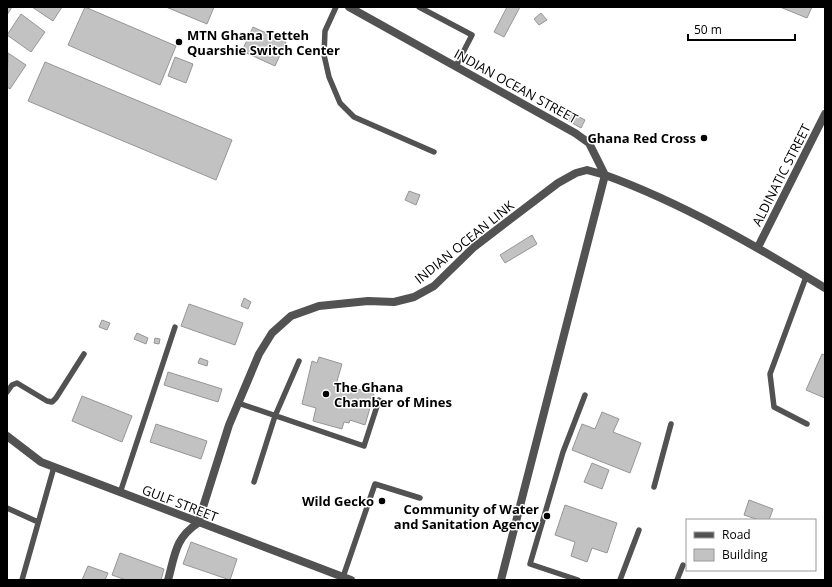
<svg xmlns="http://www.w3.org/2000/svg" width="832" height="587" font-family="'Open Sans',sans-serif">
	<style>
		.building { fill: #c2c2c2; stroke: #969696 }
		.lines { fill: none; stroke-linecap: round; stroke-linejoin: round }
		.service { stroke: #525252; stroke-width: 5.5 }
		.minor { stroke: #525252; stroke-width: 8 }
		.tertiary { stroke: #525252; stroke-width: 8 }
		.poi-dot { fill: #000; stroke: #fff; stroke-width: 1.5 }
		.labels { text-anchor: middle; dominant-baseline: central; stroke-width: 3; stroke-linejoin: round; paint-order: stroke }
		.poi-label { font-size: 13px; font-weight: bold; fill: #000; stroke: #fff; text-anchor: end }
		.street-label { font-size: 13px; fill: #000; stroke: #fff }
	</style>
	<rect width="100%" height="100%" fill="#fff"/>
	<path class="building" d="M7 7H12L7 15Z
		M32 7H62L53 21Z
		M85 7 176 46 160 85 68 45Z
		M166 7H214L207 24Z
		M507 7H520L504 37 494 32Z
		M780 7H812L807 18Z
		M541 13 547 20 539 25 534 19Z
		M21 14 45 32 31 52 7 35Z
		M253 27 286 42 275 66 242 51Z
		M8 53 26 65 10 89 7 87Z
		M175 57 193 64 186 83 168 76Z
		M45 62 232 140 216 180 28 101Z
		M572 113 585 120 581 128 567 120Z
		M409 191 420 195 416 205 405 200Z
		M532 235 537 244 505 263 500 255Z
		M244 298 251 302 248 309 241 306Z
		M189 304 243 323 235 345 181 326Z
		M102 320 110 323 107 330 99 327Z
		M137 333 148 338 146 344 134 339Z
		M155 338 160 339 159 344 154 343Z
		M822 354 825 355V398L806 390Z
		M319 357 342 364 335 388 347 391 348 386 374 394 365 425 350 420 349 423 344 422 342 429 313 421 316 408 302 404 312 361 317 363Z
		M200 358 208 361 207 366 198 363Z
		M168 372 222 389 218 402 164 385Z
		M82 396 132 416 122 442 72 421Z
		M602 412 619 419 613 432 641 443 630 473 572 450 582 424 595 429Z
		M156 424 207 441 201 459 150 442Z
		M592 463 609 470 602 489 584 482Z
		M749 500 773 509 769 520H759L744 515Z
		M565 505 617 523 607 553 592 548 587 562 571 556 575 542 555 535Z
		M191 542 237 559 230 580 183 564Z
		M120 553 164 569 161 580H126L112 575Z
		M88 566 108 573 105 580H82Z"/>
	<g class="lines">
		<path class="service" d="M336 7 325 31 324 55 329 77 340 103 354 117 434 152
			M419 7 472 35 456 66
			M806 277 770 374 774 407 807 424
			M7 392 12 385 17 383 47 401 52 402 56 398 84 354
			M238 403 364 446 379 400
			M254 482 275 416 299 361
			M654 487 671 424
			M120 493 175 327
			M7 508 38 522
			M343 577 375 484 420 498
			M22 580 54 467
			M578 580 530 564 563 452 585 395
			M620 580 639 530
			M677 580 683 565"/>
		<path class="minor" d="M349 7 575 133 589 143 605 175C682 203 754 245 825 288
			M758 247 825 114
			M168 580C175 555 175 538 198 523L229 425 259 354 272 333 291 316 319 306 368 301 394 302 414 297 434 286 474 247 558 183 576 173 587 170 605 175 501 580"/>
		<path class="tertiary" d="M7 436 41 462 351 580"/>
	</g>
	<g class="poi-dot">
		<circle cx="179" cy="42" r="4"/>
		<circle cx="704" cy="138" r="4"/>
		<circle cx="326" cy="394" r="4"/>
		<circle cx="382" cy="501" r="4"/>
		<circle cx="547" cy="516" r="4"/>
	</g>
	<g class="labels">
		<g class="poi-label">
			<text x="187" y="35" text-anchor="start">MTN Ghana Tetteh<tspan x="187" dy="15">Quarshie Switch Center</tspan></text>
			<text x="696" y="138">Ghana Red Cross</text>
			<text x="334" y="387" text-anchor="start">The Ghana<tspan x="334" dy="15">Chamber of Mines</tspan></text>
			<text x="374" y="501">Wild Gecko</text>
			<text x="539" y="509">Community of Water<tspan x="539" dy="15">and Sanitation Agency</tspan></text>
		</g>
		<g class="street-label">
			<text transform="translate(516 86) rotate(29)">INDIAN OCEAN STREET</text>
			<text transform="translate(781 175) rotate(-63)">ALDINATIC STREET</text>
			<text transform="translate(464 242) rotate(-39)">INDIAN OCEAN LINK</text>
			<text transform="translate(180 503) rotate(21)">GULF STREET</text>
		</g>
	</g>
	<rect width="832" height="587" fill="none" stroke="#000000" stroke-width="16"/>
	<rect x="686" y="519" width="130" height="52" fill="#ffffff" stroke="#999999"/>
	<rect x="694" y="532" width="20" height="6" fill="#525252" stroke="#999999"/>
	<text x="722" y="539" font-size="12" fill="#000000">Road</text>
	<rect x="694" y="549" width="20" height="12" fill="#c2c2c2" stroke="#999999"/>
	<text x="722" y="559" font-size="12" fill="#000000">Building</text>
	<path d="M688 34v6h107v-6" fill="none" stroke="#000000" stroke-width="2"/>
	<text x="694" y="34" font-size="12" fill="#000000" stroke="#ffffff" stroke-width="3" paint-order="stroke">50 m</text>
</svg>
